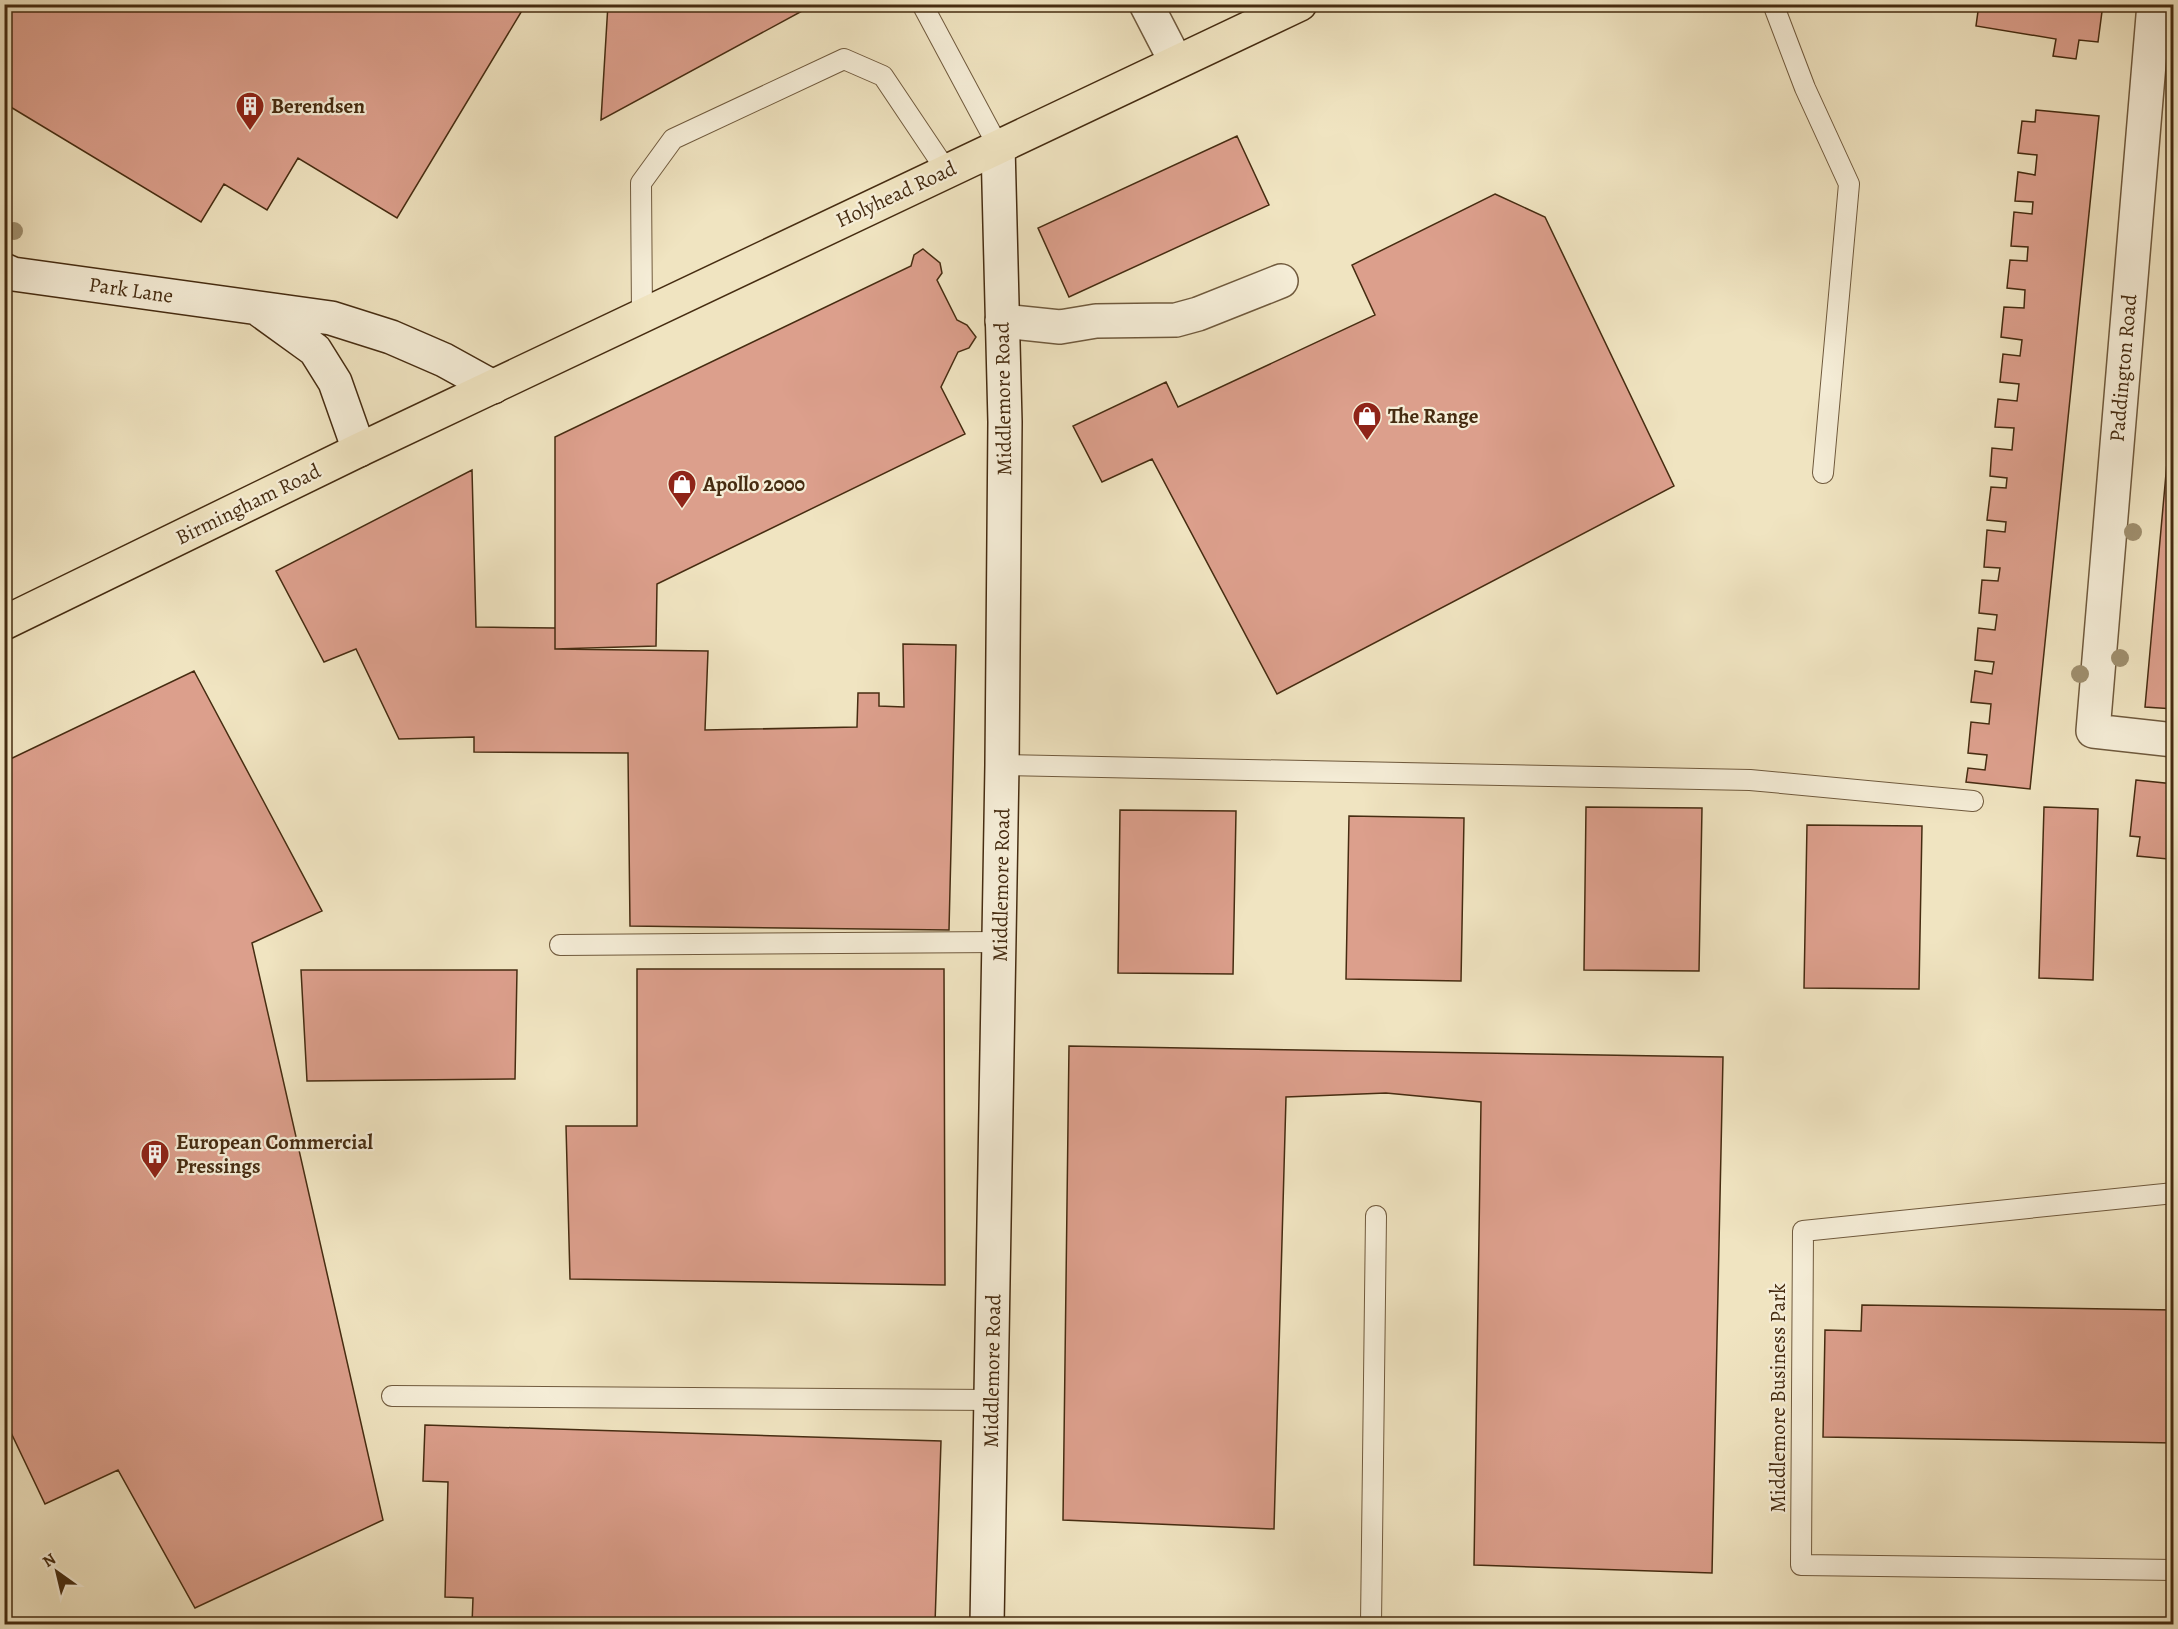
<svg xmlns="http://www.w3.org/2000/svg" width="2178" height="1629" font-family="Alegreya,serif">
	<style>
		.building { fill: #dc9f8c; stroke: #462c11; stroke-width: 1.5 }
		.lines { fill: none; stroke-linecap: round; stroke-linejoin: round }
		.lane-casing { stroke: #705a3d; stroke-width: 22 }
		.street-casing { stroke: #705a3d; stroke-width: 36 }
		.secondary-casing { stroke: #462c11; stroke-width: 36 }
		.highway-casing { stroke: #462c11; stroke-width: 36 }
		.lane { stroke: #f5edd7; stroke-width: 20 }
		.street { stroke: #f5edd7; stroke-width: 33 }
		.secondary { stroke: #f5edd7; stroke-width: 33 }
		.highway { stroke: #f0e4c1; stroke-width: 33 }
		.tree { fill: #9f8f6e }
		.labels { text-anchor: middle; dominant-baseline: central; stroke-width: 4.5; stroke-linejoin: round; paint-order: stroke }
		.poi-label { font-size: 21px; font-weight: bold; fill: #462c11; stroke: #f5edd7; text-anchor: start }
		.street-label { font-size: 21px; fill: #462c11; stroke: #f5edd7 }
	</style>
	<rect width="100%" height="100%" fill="#f0e4c1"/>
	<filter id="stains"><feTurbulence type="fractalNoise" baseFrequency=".00333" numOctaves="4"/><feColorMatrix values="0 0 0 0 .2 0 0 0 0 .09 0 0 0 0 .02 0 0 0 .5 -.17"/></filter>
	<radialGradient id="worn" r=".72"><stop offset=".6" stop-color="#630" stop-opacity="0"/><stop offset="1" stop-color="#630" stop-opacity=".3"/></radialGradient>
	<path class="building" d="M4 4H526L397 218 298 158 267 210 224 184 201 222 4 103Z
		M608 4H815L601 120Z
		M1979 4H2103L2098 42 2079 40 2076 59 2053 56 2056 39 1976 26Z
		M2036 110 2099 116 2030 789 1966 782 1968 768 1985 770 1987 755 1968 753 1971 722 1989 724 1991 704 1971 702 1975 671 1992 674 1994 662 1975 660 1978 628 1995 630 1997 615 1979 613 1982 580 1998 581 2000 568 1984 567 1987 530 2005 532 2006 522 1987 520 1991 487 2006 488 2007 478 1990 476 1992 448 2012 450 2014 428 1995 427 1998 399 2017 401 2019 384 2000 382 2003 354 2020 356 2022 340 2001 337 2004 307 2024 308 2025 290 2007 288 2010 260 2027 261 2028 247 2011 246 2014 212 2032 214 2033 202 2015 201 2018 172 2035 175 2037 155 2018 153 2022 121 2035 122Z
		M1237 136 1269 205 1069 297 1038 228Z
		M1495 194 1545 217 1674 486 1277 694 1152 459 1102 482 1073 426 1166 382 1178 407 1375 315 1352 265Z
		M923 249 940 263 942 273 937 280 957 320 967 325 976 337 969 348 958 352 941 387 965 434 657 584 656 646 555 649V437L911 266 914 255Z
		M2174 385V709L2145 707Z
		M472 470 476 627 555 628V649L708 651 705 730 857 727 858 693H879V706L904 707 903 644 956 645 949 930 630 926 628 753 474 752V737L399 739 356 649 324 662 276 571Z
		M194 671 322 911 252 943 383 1520 195 1608 118 1470 45 1504 4 1418V762Z
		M2136 780 2174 784V843L2170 842 2168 859 2137 856 2140 837 2130 836Z
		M1586 807 1702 808 1699 971 1584 970Z
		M2044 807 2098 809 2093 980 2039 978Z
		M1120 810 1236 811 1233 974 1118 973Z
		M1349 816 1464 818 1461 981 1346 979Z
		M1807 825 1922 826 1919 989 1804 988Z
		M637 969H944L945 1285 570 1279 566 1126H637Z
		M301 970H517L515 1079 307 1081Z
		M1069 1046 1723 1057 1712 1573 1474 1565 1481 1102 1386 1093 1286 1097 1274 1529 1063 1520Z
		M1862 1305 2174 1310V1443L1823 1437 1825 1330 1861 1331Z
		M425 1425 941 1441 935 1624H472L473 1598 445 1597 448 1482 423 1481Z"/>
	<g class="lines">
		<g class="lane-casing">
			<path id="lane" d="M922 4 998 146
				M1773 4 1805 88 1849 184 1823 473
				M642 316 641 183 673 139 844 59 883 76 946 170
				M1002 765 1750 780 1973 801
				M560 945 1000 942
				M2174 1193 1803 1231 1801 1565 2174 1570
				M392 1396 992 1400
				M1371 1624 1376 1216"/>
		</g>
		<g class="street-casing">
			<path id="street" d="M1146 4 1176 62
				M2154 4 2093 731 2174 740
				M1002 321 1060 327 1096 321 1176 320 1198 314 1281 281"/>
		</g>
		<g class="secondary-casing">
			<path id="secondary" d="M4 270 13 274 331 318 391 337 444 360 493 387
				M261 311 315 350 335 382 359 450
				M987 1624 1002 765 1005 422 998 146"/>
		</g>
		<g class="highway-casing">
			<path id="highway" d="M4 623 359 450 1300 4"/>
		</g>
		<use href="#lane" class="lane"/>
		<use href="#street" class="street"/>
		<use href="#secondary" class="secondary"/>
		<use href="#highway" class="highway"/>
	</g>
	<g class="tree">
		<circle cx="14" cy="231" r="9"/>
		<circle cx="2133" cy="532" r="9"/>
		<circle cx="2120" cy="658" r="9"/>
		<circle cx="2080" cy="674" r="9"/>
	</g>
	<defs>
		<g id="building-pin" transform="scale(1.5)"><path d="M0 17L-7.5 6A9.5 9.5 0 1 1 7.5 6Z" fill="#8f2418" stroke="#f5edd7"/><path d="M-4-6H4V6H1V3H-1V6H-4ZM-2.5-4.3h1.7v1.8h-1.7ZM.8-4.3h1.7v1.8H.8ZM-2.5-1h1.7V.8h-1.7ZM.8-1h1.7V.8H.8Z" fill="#fff"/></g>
		<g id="shop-pin" transform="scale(1.5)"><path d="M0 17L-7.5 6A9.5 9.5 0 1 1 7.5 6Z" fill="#8f2418" stroke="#f5edd7"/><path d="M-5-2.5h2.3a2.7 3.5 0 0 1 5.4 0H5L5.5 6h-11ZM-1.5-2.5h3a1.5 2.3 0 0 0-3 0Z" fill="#fff"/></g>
	</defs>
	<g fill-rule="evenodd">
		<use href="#building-pin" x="250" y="106"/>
		<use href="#shop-pin" x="1367" y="416"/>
		<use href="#shop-pin" x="682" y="484"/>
		<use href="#building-pin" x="155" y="1154"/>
	</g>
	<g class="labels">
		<g class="poi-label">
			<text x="271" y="106">Berendsen</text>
			<text x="1388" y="416">The Range</text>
			<text x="703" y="484">Apollo 2000</text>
			<text x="176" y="1142">European Commercial<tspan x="176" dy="24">Pressings</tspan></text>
		</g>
		<g class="street-label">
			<text transform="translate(896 194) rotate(-25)">Holyhead Road</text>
			<text transform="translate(131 290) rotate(8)">Park Lane</text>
			<text transform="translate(2123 368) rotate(-85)">Paddington Road</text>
			<text transform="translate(1003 399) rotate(-91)">Middlemore Road</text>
			<text transform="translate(248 504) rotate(-26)">Birmingham Road</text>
			<text transform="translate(1001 885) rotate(-89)">Middlemore Road</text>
			<text transform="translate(992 1371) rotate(-89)">Middlemore Road</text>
			<text transform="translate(1778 1398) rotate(-90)">Middlemore Business Park</text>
		</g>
	</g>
	<rect width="2178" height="1629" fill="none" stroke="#f0e4c1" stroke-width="24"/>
	<rect x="6" y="6" width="2166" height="1617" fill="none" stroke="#462c11" stroke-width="3"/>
	<rect x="12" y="12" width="2154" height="1605" fill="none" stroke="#462c11" stroke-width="1.5"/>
	<g transform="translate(57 1572) rotate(326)" stroke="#f5edd7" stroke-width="4.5" paint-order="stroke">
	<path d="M0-4.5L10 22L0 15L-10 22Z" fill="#462c11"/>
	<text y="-9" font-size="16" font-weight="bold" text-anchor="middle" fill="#462c11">N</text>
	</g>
	<rect width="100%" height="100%" filter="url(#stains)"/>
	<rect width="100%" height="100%" fill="url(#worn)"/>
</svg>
